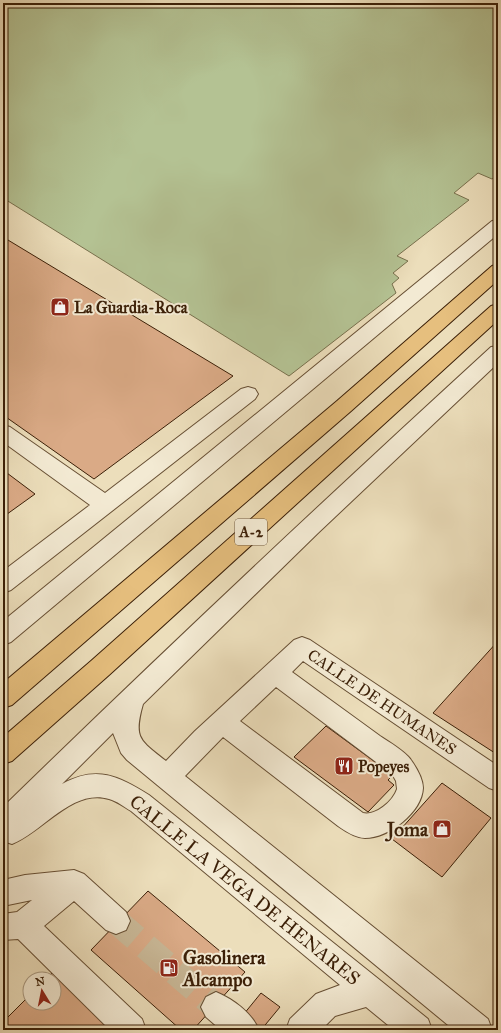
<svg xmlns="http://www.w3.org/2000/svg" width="501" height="1033" font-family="'IM FELL Great Primer',serif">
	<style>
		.green { fill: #b4c293; stroke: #78704d }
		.building { fill: #daaa86; stroke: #3b1f07 }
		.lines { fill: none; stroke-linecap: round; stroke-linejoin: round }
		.minor-tunnel { stroke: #c9b897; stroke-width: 26; stroke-dasharray: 26 13; stroke-linecap: butt }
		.minor-casing { stroke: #674f34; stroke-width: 2 }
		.highway-casing { stroke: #3b1f07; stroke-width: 2 }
		.minor { fill: #f3ead3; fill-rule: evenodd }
		.highway { fill: #e6bf7e; fill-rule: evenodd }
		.labels { text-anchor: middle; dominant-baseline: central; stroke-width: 4; stroke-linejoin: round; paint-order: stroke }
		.shield { fill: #f3ead3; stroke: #725c44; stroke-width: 1 }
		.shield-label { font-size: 15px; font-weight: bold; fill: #3b1f07 }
		.poi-label { font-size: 16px; font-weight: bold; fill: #3b1f07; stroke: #f3ead3; text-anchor: start }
		.street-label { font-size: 16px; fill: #3b1f07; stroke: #f3ead3 }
		.near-poi-label { font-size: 19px; font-weight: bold; fill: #3b1f07; stroke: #f3ead3; text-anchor: end }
		.near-street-label { font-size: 19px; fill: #3b1f07; stroke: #f3ead3 }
	</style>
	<rect width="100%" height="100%" fill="#ecdebb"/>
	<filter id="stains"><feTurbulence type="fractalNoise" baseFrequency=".005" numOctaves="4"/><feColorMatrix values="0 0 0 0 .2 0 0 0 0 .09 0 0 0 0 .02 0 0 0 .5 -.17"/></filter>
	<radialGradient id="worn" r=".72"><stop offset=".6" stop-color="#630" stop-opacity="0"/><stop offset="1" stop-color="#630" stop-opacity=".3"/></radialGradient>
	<path class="green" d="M3 3H498V175L492 179 478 173 454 193 469 200 397 256 408 261 393 273 399 278 392 284 396 293 289 376 3 198Z"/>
	<path class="building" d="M3 237 233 376 94 479 3 415Z
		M3 470 35 494 3 517Z
		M498 641V755L433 713Z
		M326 726 393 775 388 780 394 785 368 812 294 757Z
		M442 783 491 818 442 877 392 839Z
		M148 891 245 972 193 1030H181L91 950Z
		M55 970 116 1030H3V1022L30 995V1003H54V979H46Z
		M261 993 280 1007 261 1030H251L239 1020Z"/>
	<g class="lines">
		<path class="minor-tunnel" d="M116 921 216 1007"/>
		<g class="minor-casing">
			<path id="minor" d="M498 220V234L11 642 3 645V621L492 221Z
				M498 346V363L318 533 143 704C133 739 140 740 166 761L195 731 294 640 302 637 310 640 498 766V791L489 788 303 661 292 672C321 693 351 715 380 736 389 742 406 752 411 760 416 767 423 779 423 788 422 812 389 838 365 838 356 838 345 831 338 826L223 737 185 776 488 1019 492 1030H454L127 760 121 753 113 733 62 784C97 765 118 776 149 795L381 981 428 1019 432 1030H394L366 1007 335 1016 321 1030H286L290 1019 316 994 340 985 131 811C124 807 117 801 109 799 72 788 43 832 12 844L3 841V807C163 651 326 498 491 347ZM276 687 392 774 396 781 397 789C393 801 376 816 363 813L240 721Z
				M248 387 255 389 258 394 255 399 11 590 3 593V571L90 505 3 442V425L10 427 105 493 241 389Z
				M74 870 84 874 126 912 130 921 126 930 116 934 106 930 74 901 44 926 142 1019 146 1030H110L18 939 3 940V914L17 912 32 900 3 906V880L25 875Z
				M216 992C233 999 252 1013 259 1030H221L206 1017 201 1007 206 997Z"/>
		</g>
		<g class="highway-casing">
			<path id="highway" d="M498 264V280L351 411 12 705 3 708V683L337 401 492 266Z
				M498 304V320L109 675 12 761 3 764V737L91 661 491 306Z"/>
		</g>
		<use href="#minor" class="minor"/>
		<use href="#highway" class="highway"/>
	</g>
	<defs>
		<g id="shop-square" transform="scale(1)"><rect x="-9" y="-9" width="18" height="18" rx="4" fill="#8f2418" stroke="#f3ead3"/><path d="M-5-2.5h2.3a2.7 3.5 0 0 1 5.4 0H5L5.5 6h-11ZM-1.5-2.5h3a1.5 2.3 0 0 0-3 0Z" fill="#fff"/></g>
		<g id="restaurant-square" transform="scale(1)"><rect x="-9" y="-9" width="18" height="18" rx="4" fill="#8f2418" stroke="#f3ead3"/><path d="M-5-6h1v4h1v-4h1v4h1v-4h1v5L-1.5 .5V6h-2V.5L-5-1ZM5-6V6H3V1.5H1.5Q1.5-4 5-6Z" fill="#fff"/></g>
		<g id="fuel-square" transform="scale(1)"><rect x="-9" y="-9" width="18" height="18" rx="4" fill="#8f2418" stroke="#f3ead3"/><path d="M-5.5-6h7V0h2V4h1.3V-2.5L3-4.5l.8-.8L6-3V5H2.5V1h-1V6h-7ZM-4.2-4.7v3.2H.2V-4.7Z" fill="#fff"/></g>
	</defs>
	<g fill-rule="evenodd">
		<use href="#shop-square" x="60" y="307"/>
		<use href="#restaurant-square" x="344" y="766"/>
		<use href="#shop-square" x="442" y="829"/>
		<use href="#fuel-square" x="169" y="968"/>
	</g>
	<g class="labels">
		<rect class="shield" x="235" y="519" width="32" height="26" rx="3"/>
		<g class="shield-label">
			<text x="251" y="532">A-2</text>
		</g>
		<g class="poi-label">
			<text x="74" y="307">La Guardia-Roca</text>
			<text x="358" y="766">Popeyes</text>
		</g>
		<g class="street-label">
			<text transform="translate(382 702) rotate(34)">CALLE DE HUMANES</text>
		</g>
		<g class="near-poi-label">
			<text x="428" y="829">Joma</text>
			<text x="183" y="957" text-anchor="start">Gasolinera<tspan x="183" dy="22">Alcampo</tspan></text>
		</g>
		<g class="near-street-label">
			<text transform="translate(245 890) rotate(39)">CALLE LA VEGA DE HENARES</text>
		</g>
	</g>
	<rect width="501" height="1033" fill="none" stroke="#ecdebb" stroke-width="16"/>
	<rect x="4" y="4" width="493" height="1025" fill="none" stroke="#3b1f07" stroke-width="2"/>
	<rect x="8" y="8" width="485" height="1017" fill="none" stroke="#3b1f07"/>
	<g transform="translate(42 991) rotate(350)"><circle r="19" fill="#f3ead3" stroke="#a99981"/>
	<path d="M0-3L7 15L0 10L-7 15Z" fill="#8f2418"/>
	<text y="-6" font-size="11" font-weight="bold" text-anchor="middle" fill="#3b1f07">N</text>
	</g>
	<rect width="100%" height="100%" filter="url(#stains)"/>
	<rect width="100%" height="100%" fill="url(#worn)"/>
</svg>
